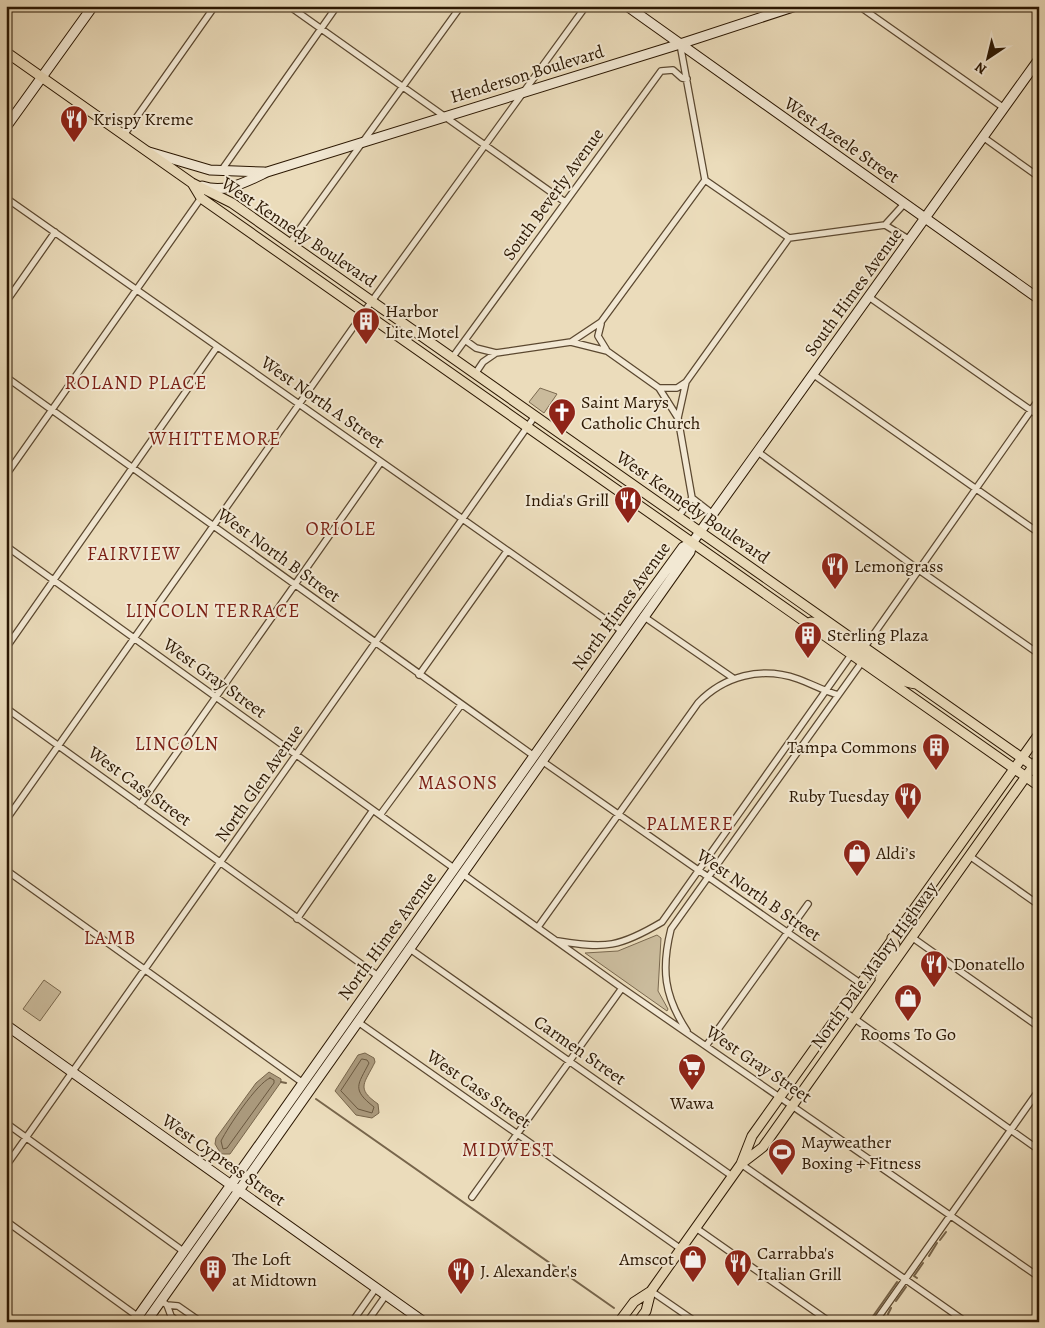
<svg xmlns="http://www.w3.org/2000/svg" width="1045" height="1328" font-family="Alegreya,serif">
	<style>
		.green { fill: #cabb9c; stroke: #7a694f }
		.water { fill: #aa997c; stroke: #77654b }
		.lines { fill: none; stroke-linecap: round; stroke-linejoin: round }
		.shore { stroke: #6a583f; stroke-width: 1 }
		.stream { stroke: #77654b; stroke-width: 2 }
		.street-casing { stroke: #5b4830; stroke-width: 8 }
		.secondary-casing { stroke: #2b1702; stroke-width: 11 }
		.primary-casing { stroke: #2b1702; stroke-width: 11 }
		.street { stroke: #f2e8d3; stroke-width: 5.5 }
		.secondary { stroke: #f2e8d3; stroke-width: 9 }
		.primary { stroke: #ebdcbb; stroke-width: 9 }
		.labels { text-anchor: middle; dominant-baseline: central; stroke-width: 4; stroke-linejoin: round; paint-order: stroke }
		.street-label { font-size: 18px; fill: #2b1702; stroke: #f2e8d3 }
		.poi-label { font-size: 18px; fill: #2b1702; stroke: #f2e8d3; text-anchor: start }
		.neighbourhood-label { font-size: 19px; letter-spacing: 1px; fill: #7a1f14; stroke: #f2e8d3 }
	</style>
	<rect width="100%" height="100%" fill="#ebdcbb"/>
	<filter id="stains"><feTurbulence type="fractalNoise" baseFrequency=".004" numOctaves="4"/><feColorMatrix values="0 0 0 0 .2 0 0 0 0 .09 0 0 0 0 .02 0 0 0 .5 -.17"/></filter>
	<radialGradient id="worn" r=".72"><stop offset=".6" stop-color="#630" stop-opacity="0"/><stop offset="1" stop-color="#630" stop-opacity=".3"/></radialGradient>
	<path class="green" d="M540 388 557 394 544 413 529 402Z
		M657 935 661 938 658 991 668 1009 667 1011 585 953 618 951Z
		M44 980 61 992 40 1021 23 1009Z"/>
	<path class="water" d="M365 1053 374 1058 375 1062C365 1083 355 1088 378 1104L379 1113 372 1118 356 1115 335 1091 358 1055Z
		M269 1072 281 1079V1082L230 1154H221L215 1144 216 1138 256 1083Z"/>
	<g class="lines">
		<path class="shore" d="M362 1059 367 1060 369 1063C358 1085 351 1089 374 1107L372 1113 358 1109 341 1091Z
			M270 1078 274 1080V1083L227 1148 223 1149 221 1141C228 1127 257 1083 270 1078Z"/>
		<path class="stream" d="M281 1082 286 1083
			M316 1099 614 1308
			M940 1240 946 1232
			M929 1256 937 1243
			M917 1278 914 1276 923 1263
			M896 1301 906 1287
			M888 1314 891 1308
			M869 1322 897 1282
			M882 1322 883 1321"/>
		<g class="street-casing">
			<path id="street" d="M289 6 565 202
				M859 6 1004 108
				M680 44 705 180 789 238
				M124 135 215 6
				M983 137 1039 177
				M221 171 337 6
				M6 198 622 631
				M885 225 904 204
				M289 244 461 6
				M869 297 1039 416
				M6 302 55 232
				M601 324 598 336 606 349
				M465 340 476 348 496 353
				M571 342 607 351 659 388 678 418
				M452 358 661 71 673 70 682 78 687 79
				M475 374 483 362 496 353 571 342 601 322 705 180
				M814 375 1039 533
				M6 377 534 756
				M659 388H677L686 382
				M758 452 919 570 1039 654
				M6 475 201 198
				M714 515 692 498 678 418 686 382 789 238 885 225 910 240
				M678 517 692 498
				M6 546 455 869
				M643 616 733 678
				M6 648 217 347
				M864 648 1039 399
				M419 675 507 551
				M6 708 378 976
				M542 761 860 983
				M140 805 381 462
				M380 815 461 705
				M6 820 364 312 586 6
				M971 857 1039 905
				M6 870 303 1083
				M464 875 622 988 1039 1277
				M297 919 373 810
				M538 927 698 703C724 676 761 666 798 679 812 684 824 691 838 695
				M913 938 1039 1027
				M558 941C606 949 620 947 662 922L851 655
				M410 949 732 1176
				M841 1009 1039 1150
				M358 1022 681 1249
				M687 1031C664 996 661 969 671 929L862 662
				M706 1046 808 904
				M6 1123 183 1251
				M741 1164 966 1322
				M6 1166 535 416
				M472 1197 622 988
				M6 1221 137 1316
				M696 1228 830 1322
				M651 1291 696 1322
				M160 1300 167 1305 178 1306 201 1322
				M167 1305 171 1316 178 1322
				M6 1320 9 1322
				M240 1322H243
				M352 1322 376 1288
				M367 1322 386 1295
				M875 1322 1039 1090"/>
		</g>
		<g class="secondary-casing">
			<path id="secondary" d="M627 6 1039 299
				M6 127 93 6
				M149 152 210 170 264 172
				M202 186C225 194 246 182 267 172L680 44 796 6
				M6 1025 424 1322
				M134 1322 635 613 683 547 692 543
				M146 1322 690 552 692 543 1039 59"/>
		</g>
		<g class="primary-casing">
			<path id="primary" d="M6 52 192 183 232 203 1039 770
				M192 183 201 198 1039 786
				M811 622 817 623 851 647 864 648
				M857 655C878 657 891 681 916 684
				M880 979 885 963 895 945 892 938
				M741 1164 763 1147 1039 758
				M619 1322 634 1302 651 1291
				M638 1322 646 1311 651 1291 741 1164 752 1136 1039 734"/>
		</g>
		<use href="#street" class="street"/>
		<use href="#secondary" class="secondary"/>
		<use href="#primary" class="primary"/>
	</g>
	<defs>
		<g id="restaurant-pin" transform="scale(1.4375)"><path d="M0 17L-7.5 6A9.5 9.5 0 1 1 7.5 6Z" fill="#8f2418" stroke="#f2e8d3"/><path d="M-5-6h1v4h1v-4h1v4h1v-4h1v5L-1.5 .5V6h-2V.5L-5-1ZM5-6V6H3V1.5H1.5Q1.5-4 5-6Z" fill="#fff"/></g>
		<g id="building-pin" transform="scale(1.4375)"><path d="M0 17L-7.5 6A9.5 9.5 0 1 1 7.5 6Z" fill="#8f2418" stroke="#f2e8d3"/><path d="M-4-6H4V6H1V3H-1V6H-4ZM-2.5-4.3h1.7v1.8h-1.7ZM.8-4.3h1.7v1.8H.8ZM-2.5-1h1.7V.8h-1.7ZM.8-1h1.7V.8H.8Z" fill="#fff"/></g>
		<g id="church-pin" transform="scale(1.4375)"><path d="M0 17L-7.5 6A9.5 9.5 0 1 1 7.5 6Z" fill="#8f2418" stroke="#f2e8d3"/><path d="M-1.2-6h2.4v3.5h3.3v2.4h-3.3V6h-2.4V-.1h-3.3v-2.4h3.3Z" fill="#fff"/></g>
		<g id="shop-pin" transform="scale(1.4375)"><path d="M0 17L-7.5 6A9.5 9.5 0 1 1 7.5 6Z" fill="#8f2418" stroke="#f2e8d3"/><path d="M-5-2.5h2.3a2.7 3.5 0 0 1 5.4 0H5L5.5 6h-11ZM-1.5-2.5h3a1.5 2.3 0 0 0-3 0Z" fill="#fff"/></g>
		<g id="supermarket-pin" transform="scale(1.4375)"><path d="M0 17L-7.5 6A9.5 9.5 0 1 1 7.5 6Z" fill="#8f2418" stroke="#f2e8d3"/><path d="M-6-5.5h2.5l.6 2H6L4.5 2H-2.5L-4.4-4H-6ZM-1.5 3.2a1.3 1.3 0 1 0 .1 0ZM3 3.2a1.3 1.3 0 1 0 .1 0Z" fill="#fff"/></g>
		<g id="stadium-pin" transform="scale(1.4375)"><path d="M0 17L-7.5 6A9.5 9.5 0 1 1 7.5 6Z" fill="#8f2418" stroke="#f2e8d3"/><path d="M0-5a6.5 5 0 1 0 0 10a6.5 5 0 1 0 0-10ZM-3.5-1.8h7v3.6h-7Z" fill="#fff"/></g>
	</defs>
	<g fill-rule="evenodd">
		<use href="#restaurant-pin" x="74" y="119"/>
		<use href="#building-pin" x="366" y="321"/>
		<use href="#church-pin" x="562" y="412"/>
		<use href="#restaurant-pin" x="628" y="500"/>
		<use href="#restaurant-pin" x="835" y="566"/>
		<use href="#building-pin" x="808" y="635"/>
		<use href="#building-pin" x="936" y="747"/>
		<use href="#restaurant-pin" x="908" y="796"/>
		<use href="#shop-pin" x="857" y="853"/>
		<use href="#restaurant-pin" x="934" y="964"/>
		<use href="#shop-pin" x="908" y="998"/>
		<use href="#supermarket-pin" x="692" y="1067"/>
		<use href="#stadium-pin" x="782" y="1152"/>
		<use href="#shop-pin" x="693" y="1259"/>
		<use href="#restaurant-pin" x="738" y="1263"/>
		<use href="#building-pin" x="213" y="1269"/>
		<use href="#restaurant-pin" x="461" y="1271"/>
	</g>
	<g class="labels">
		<g class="street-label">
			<text transform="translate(527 74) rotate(-17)">Henderson Boulevard</text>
			<text transform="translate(842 140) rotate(35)">West Azeele Street</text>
			<text transform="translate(553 194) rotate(-54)">South Beverly Avenue</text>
			<text transform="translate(299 232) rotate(34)">West Kennedy Boulevard</text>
			<text transform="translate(853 292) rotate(-54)">South Himes Avenue</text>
			<text transform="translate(323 402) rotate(35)">West North A Street</text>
			<text transform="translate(693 507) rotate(35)">West Kennedy Boulevard</text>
			<text transform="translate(279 555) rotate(36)">West North B Street</text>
			<text transform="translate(621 606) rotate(-54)">North Himes Avenue</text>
			<text transform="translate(215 678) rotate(36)">West Gray Street</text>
			<text transform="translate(259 783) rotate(-55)">North Glen Avenue</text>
			<text transform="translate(140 786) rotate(36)">West Cass Street</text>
			<text transform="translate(759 895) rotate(35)">West North B Street</text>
			<text transform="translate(387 936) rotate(-54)">North Himes Avenue</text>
			<text transform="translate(874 965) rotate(-54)">North Dale Mabry Highway</text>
			<text transform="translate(580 1050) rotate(35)">Carmen Street</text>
			<text transform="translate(759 1064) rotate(34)">West Gray Street</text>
			<text transform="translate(479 1089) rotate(35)">West Cass Street</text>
			<text transform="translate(224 1160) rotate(35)">West Cypress Street</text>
		</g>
		<g class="poi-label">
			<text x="93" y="119">Krispy Kreme</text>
			<text x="385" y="311">Harbor<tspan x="385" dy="21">Lite Motel</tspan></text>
			<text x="581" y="402">Saint Marys<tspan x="581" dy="21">Catholic Church</tspan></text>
			<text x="609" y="500" text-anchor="end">India's Grill</text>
			<text x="854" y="566">Lemongrass</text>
			<text x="827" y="635">Sterling Plaza</text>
			<text x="917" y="747" text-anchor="end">Tampa Commons</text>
			<text x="889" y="796" text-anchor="end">Ruby Tuesday</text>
			<text x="876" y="853">Aldi’s</text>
			<text x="953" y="964">Donatello</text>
			<text x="908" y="1034" text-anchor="middle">Rooms To Go</text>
			<text x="692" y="1103" text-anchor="middle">Wawa</text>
			<text x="801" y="1142">Mayweather<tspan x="801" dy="21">Boxing + Fitness</tspan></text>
			<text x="757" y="1253">Carrabba's<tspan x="757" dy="21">Italian Grill</tspan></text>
			<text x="232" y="1259">The Loft<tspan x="232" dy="21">at Midtown</tspan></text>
			<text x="674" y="1259" text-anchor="end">Amscot</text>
			<text x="480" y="1271">J. Alexander's</text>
		</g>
		<g class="neighbourhood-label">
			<text x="136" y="383">ROLAND PLACE</text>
			<text x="215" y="439">WHITTEMORE</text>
			<text x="341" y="529">ORIOLE</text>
			<text x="134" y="554">FAIRVIEW</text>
			<text x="213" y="611">LINCOLN TERRACE</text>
			<text x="177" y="744">LINCOLN</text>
			<text x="458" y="783">MASONS</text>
			<text x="690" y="824">PALMERE</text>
			<text x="110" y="938">LAMB</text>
			<text x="508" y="1150">MIDWEST</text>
		</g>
	</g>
	<rect width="1045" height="1328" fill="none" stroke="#ebdcbb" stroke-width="25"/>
	<rect x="8" y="8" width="1030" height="1313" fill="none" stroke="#2b1702" stroke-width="2.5"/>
	<rect x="12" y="12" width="1020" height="1303" fill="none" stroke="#2b1702"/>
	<g transform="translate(988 58) rotate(215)" stroke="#f2e8d3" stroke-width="4" paint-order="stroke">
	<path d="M0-4L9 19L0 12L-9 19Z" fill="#2b1702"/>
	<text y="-8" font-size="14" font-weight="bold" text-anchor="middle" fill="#2b1702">N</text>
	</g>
	<rect width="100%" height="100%" filter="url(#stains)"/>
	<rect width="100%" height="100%" fill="url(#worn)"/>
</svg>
